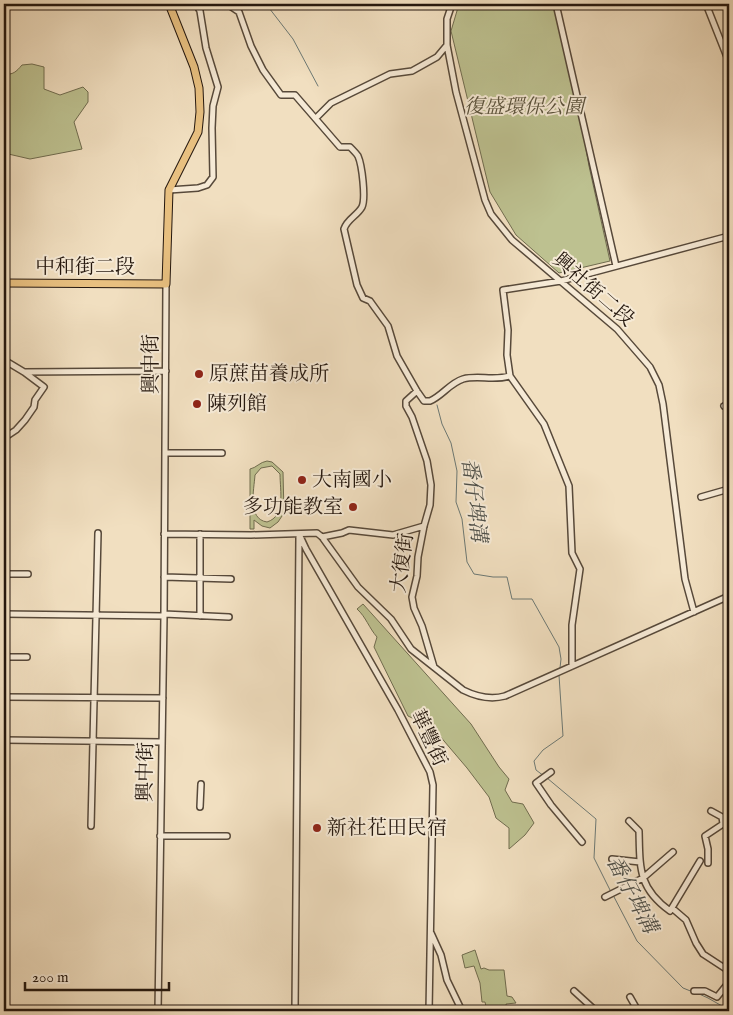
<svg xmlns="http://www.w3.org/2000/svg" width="733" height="1015" font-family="'IM FELL English','Noto Serif TC',serif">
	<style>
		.green { fill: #bdc190; stroke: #706c4f; fill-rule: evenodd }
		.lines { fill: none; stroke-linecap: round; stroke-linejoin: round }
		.stream { stroke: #6c7975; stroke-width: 1 }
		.minor-casing { stroke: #57493a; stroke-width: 8 }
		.major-casing { stroke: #24170e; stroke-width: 9 }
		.minor { stroke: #f6ead6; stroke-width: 5 }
		.major { stroke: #e8c080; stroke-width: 7 }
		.poi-dot { fill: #8f2418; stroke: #f6ead6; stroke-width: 2 }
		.labels { text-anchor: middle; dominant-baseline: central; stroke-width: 4; stroke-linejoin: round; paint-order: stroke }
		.park-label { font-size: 20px; font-style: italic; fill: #5a523c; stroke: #f6ead6 }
		.street-label { font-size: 20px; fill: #24170e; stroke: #f6ead6 }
		.poi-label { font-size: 20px; fill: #24170e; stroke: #f6ead6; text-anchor: start }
		.water-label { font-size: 21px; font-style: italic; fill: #4e504a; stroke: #f6ead6 }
	</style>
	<rect width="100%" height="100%" fill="#f1dfc0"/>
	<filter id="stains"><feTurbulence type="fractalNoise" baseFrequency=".004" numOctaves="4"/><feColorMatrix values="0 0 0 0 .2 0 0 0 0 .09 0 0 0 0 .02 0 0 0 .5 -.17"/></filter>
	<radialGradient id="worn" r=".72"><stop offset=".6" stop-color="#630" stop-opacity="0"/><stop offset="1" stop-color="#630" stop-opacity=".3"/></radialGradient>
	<path class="green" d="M459 4H553L578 103 589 166 610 261 559 273 516 235 490 192 451 31Z
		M32 64 44 67V89L60 95 83 87 88 92V102L74 122 82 149 30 159 4 153V74C13 75 16 72 22 65Z
		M267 461 272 462 283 472 284 513 278 522 270 528 262 526 254 520V529H250V469C256 468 260 462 267 461ZM272 466 280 474C280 491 286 516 267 522 247 519 254 490 255 475L261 468Z
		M363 604 471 724 499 767 509 779 505 790 512 802 523 804 534 823 525 835 509 849V828L496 818 489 797 467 768 433 728 408 716 374 647 377 637C369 628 366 617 357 609Z
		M475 950 481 969 484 968 489 970H504L507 996 512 997 516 1003 506 1004 507 1011H487L485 1002H482L480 983 474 966 465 968 462 955Z"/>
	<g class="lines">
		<path class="stream" d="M266 4 293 39 318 86
			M437 405 442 424 451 443 457 471 456 502 462 519 467 562 474 574 493 577H507L512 599H532L559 647 561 659 560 668
			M544 776 536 770 534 761 543 750 563 736 559 675
			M547 778 596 819 594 858 611 892
			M613 895 637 941 683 988 693 992
			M697 993 708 998 729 1010"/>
		<g class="minor-casing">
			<path id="minor" d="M227 4 239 12 251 46 263 70 281 95H295L340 147H350C353 150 356 153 358 156 362 165 366 198 362 207 357 216 347 219 344 229L357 285 363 298 370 301 388 326 397 356 417 391 424 401H430C442 396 450 383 463 379 478 375 494 381 510 376
				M452 4 447 19V45L456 92 485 200 491 214 512 240 617 329 650 367 659 385 663 404 685 579 694 612
				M556 4 616 266
				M706 4 729 62
				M316 118 331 103 390 74 412 71 437 57 447 45
				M169 190 198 188 207 185 213 177 212 128 213 106 218 87 206 48 200 11 196 4
				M4 360 24 372 166 371
				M417 391 406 401V406L412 417 427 461 431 485 430 505 424 526 418 557 417 576 412 597 414 608 422 626 434 667
				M724 406 729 404
				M4 438 16 430 25 420 34 407 35 400 44 387 24 372
				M166 453H222
				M701 497 729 489
				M164 534 251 535 317 533 322 537 358 587 391 619 411 649 463 690C477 697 490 700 505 696L729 596
				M299 534 306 549 398 710 430 772 433 785 429 1011
				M322 537 342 533 349 530 393 535 424 526
				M4 574H28
				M164 577 231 579
				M4 614 164 616
				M164 614 229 617
				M200 616V534
				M4 657H27
				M572 666V625L580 569 572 553 569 486 544 424 510 376 507 355 508 330 503 290 561 281 729 236
				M4 697 163 698
				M4 740 162 742
				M551 772 536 783 551 805 582 842
				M200 807 201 784
				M629 821 639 831C640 868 638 888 670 911L700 861
				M91 826 98 533
				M160 836H227
				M612 859 640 862
				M708 863V849L705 836 723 824 722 817 711 811
				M605 897 643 878 673 852
				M729 907V906
				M672 908 686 920 696 943 703 954 729 971
				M431 933 441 955 447 980 462 1011
				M574 991 596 1011
				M694 991H705L717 997 729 982
				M630 997 638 1011
				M158 1011 164 616 166 284
				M295 1011 299 537"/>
		</g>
		<g class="major-casing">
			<path id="major" d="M4 283 166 284 169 190 198 132 200 112 199 88 194 67 169 4"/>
		</g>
		<use href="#minor" class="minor"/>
		<use href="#major" class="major"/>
	</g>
	<g class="poi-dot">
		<circle cx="199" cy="374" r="5"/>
		<circle cx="197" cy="404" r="5"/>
		<circle cx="302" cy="480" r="5"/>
		<circle cx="353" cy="507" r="5"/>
		<circle cx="317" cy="828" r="5"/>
	</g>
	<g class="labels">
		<g class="park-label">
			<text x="524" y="107">復盛環保公園</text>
		</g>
		<g class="street-label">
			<text x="85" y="267">中和街二段</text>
			<text transform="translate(593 290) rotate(41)">興社街二段</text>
			<text transform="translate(151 364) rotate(-90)">興中街</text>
			<text transform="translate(403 563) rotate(-82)">大復街</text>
			<text transform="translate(428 738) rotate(65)">華豐街</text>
			<text transform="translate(146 772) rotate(-89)">興中街</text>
		</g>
		<g class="poi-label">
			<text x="209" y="374">原蔗苗養成所</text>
			<text x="207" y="404">陳列館</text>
			<text x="312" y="480">大南國小</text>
			<text x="343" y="507" text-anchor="end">多功能教室</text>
			<text x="327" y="828">新社花田民宿</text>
		</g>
		<g class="water-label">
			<text transform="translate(473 500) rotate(83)">番仔埤溝</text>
			<text transform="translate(631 895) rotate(62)">番仔埤溝</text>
		</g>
	</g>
	<rect width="733" height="1015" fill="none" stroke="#f1dfc0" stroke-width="20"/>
	<rect x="5" y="5" width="723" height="1005" fill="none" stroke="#24170e" stroke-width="2.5"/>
	<rect x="10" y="10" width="713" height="995" fill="none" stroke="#24170e"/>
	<path d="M25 982v8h144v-8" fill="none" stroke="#24170e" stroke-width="2.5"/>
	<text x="32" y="982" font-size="15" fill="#24170e" stroke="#f6ead6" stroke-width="4" paint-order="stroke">200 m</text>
	<rect width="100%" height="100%" filter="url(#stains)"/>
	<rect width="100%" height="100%" fill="url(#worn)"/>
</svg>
